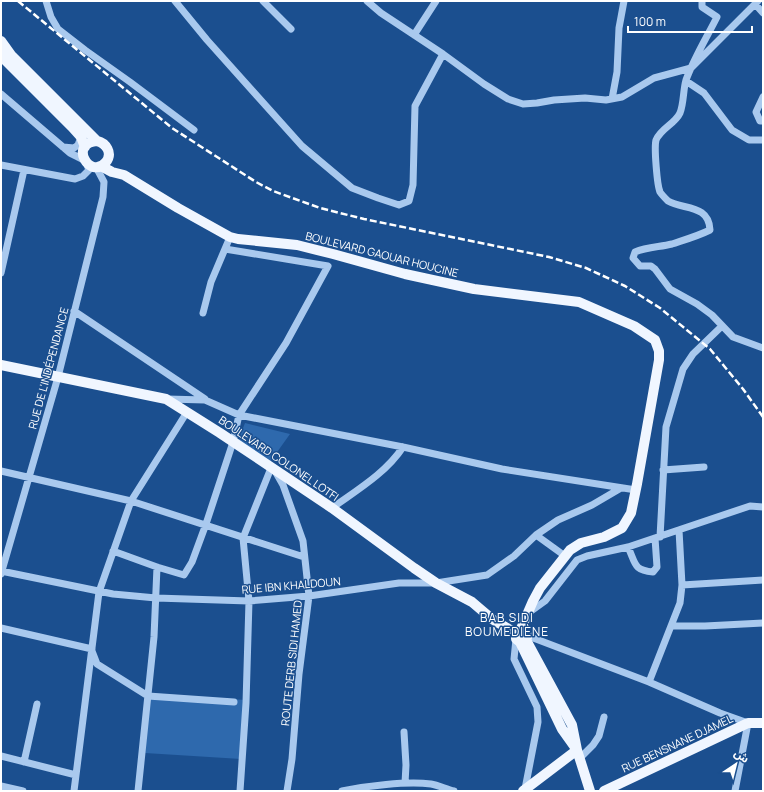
<svg xmlns="http://www.w3.org/2000/svg" width="764" height="792" font-family="Manrope,'Noto Sans Arabic',sans-serif">
	<style>
		.green { fill: #2e69ad }
		.lines { fill: none; stroke-linecap: round; stroke-linejoin: round }
		.minor { stroke: #a9c9ee; stroke-width: 7 }
		.major { stroke: #f0f6ff; stroke-width: 10 }
		.rail { stroke: #fff; stroke-width: 2.5; stroke-dasharray: 7 3; stroke-linecap: butt }
		.labels { text-anchor: middle; dominant-baseline: central; stroke-width: 3; stroke-linejoin: round; paint-order: stroke }
		.street-label { font-size: 11px; fill: #fff; stroke: #1b4f8f }
		.neighbourhood-label { font-size: 12px; letter-spacing: 1px; fill: #fff; stroke: #1b4f8f }
	</style>
	<rect width="100%" height="100%" fill="#1b4f8f"/>
	<path class="green" d="M245 423 290 434 270 462 238 441Z
		M150 693 245 700 241 759 145 753Z"/>
	<g class="lines">
		<path class="minor" d="M46 1 51 17 58 29 85 50 130 82 194 130
			M175 1 207 40 302 146 352 188 378 198 399 205 409 201 413 185 415 106 443 54
			M263 1 291 29
			M367 1 381 13 443 54 484 84 508 99 523 104 537 103 554 100 585 98 606 100 622 97 654 78 691 68 758 1
			M702 1V7L717 17C707 37 694 58 686 80 683 90 684 103 680 113 675 124 661 128 656 140 654 147 657 185 660 192 661 194 666 199 668 201 683 210 709 204 710 230 698 236 684 240 672 244 660 247 647 247 635 252L633 258 640 266H651L655 269 670 289 697 304 712 315 733 337 763 348
			M755 4 763 13
			M414 35 436 1
			M686 81 704 93 732 130 749 140H763
			M1 94 70 153 82 159 83 157
			M763 97 756 112 760 121H763
			M612 99 617 72 619 28 624 1
			M63 147 74 148 78 145 81 137
			M1 165 75 179 83 176 89 170 86 162
			M1 273 24 170
			M74 311 205 399
			M203 313 211 282 230 237
			M167 399 205 400 239 415 403 447 502 469 636 490
			M663 470 704 467
			M1 471 131 501 304 557
			M275 471 283 485 303 541 309 596 299 674 292 759 287 791
			M332 508C357 490 386 473 403 447
			M536 535 565 556
			M660 537 666 427 676 393 683 369 693 354 722 326
			M628 547C636 564 633 570 653 572L657 567 655 538
			M113 551 157 567 184 575 192 562 206 524 233 442 239 415 286 343 328 266 225 249
			M1 571 113 594 156 598 249 601 309 596 399 583H436L487 575 514 556 536 535 558 520 592 505 621 488
			M1 574 58 377 103 197 104 182 96 167
			M682 585 763 580
			M527 614 545 601 577 560 587 556 628 547 750 506 763 507
			M672 626H705L763 623
			M1 628 92 649
			M528 636 649 682 720 713 748 723 735 791
			M516 639 514 659 537 707 538 722 525 789
			M92 651 97 664 148 696 234 702
			M649 682 680 603 682 585 679 530
			M404 732 406 765 405 783
			M1 756 76 775
			M580 758 593 745 599 736 604 717
			M24 762 37 704
			M1 786 23 791
			M74 791 99 592 131 501 187 412
			M138 791 154 637 157 567
			M240 791 246 703 249 601 243 538 271 468
			M342 791C366 786 406 781 431 784 438 785 446 789 454 791"/>
		<path class="major" d="M1 41 11 55 97 141C106 143 113 153 106 162 90 181 68 143 97 141
			M1 56 72 127 81 137 85 147
			M101 166 112 172 124 175 178 208 230 237 238 239 297 245 333 254 405 274 474 289 579 302 634 326 655 340 659 351V360L637 484 631 513 622 528 604 537 581 543 570 550 540 588 533 601 520 631 516 635V639L520 642 562 729 577 750
			M1 365 166 399 220 433 332 508 414 568 436 583 472 602 492 619 517 634
			M520 631C526 631 529 635 526 640L572 725 577 750 590 791
			M523 791 577 750
			M604 791 748 723H763"/>
		<path class="rail" d="M18 1 172 128 256 182 273 191 320 208 364 219 549 257 586 268 625 286 660 308 710 349 743 389 763 417"/>
	</g>
	<g class="labels">
		<g class="street-label">
			<text transform="translate(382 254) rotate(14)">BOULEVARD GAOUAR HOUCINE</text>
			<text transform="translate(48 368) rotate(-75)">RUE DE L'INDÉPENDANCE</text>
			<text transform="translate(279 458) rotate(34)">BOULEVARD COLONEL LOTFI</text>
			<text transform="translate(291 585) rotate(-5)">RUE IBN KHALDOUN</text>
			<text transform="translate(291 663) rotate(-84)">ROUTE DERB SIDI HAMED</text>
			<text transform="translate(677 743) rotate(-25)">RUE BENSNANE DJAMEL</text>
		</g>
		<g class="neighbourhood-label">
			<text x="507" y="617">BAB SIDI<tspan x="507" dy="14">BOUMEDIÈNE</tspan></text>
		</g>
	</g>
	<rect width="764" height="792" fill="none" stroke="#ffffff" stroke-width="4"/>
	<g transform="translate(736 764) rotate(35)" stroke="#1b4f8f" stroke-width="3" paint-order="stroke">
	<path d="M0-3L7 15L0 10L-7 15Z" fill="#ffffff"/>
	<text y="-6" font-size="11" font-weight="bold" text-anchor="middle" fill="#ffffff">ش</text>
	</g>
	<path d="M628 26v6h124v-6" fill="none" stroke="#ffffff" stroke-width="2"/>
	<text x="634" y="26" font-size="12" fill="#ffffff" stroke="#1b4f8f" stroke-width="3" paint-order="stroke">100 m</text>
</svg>
